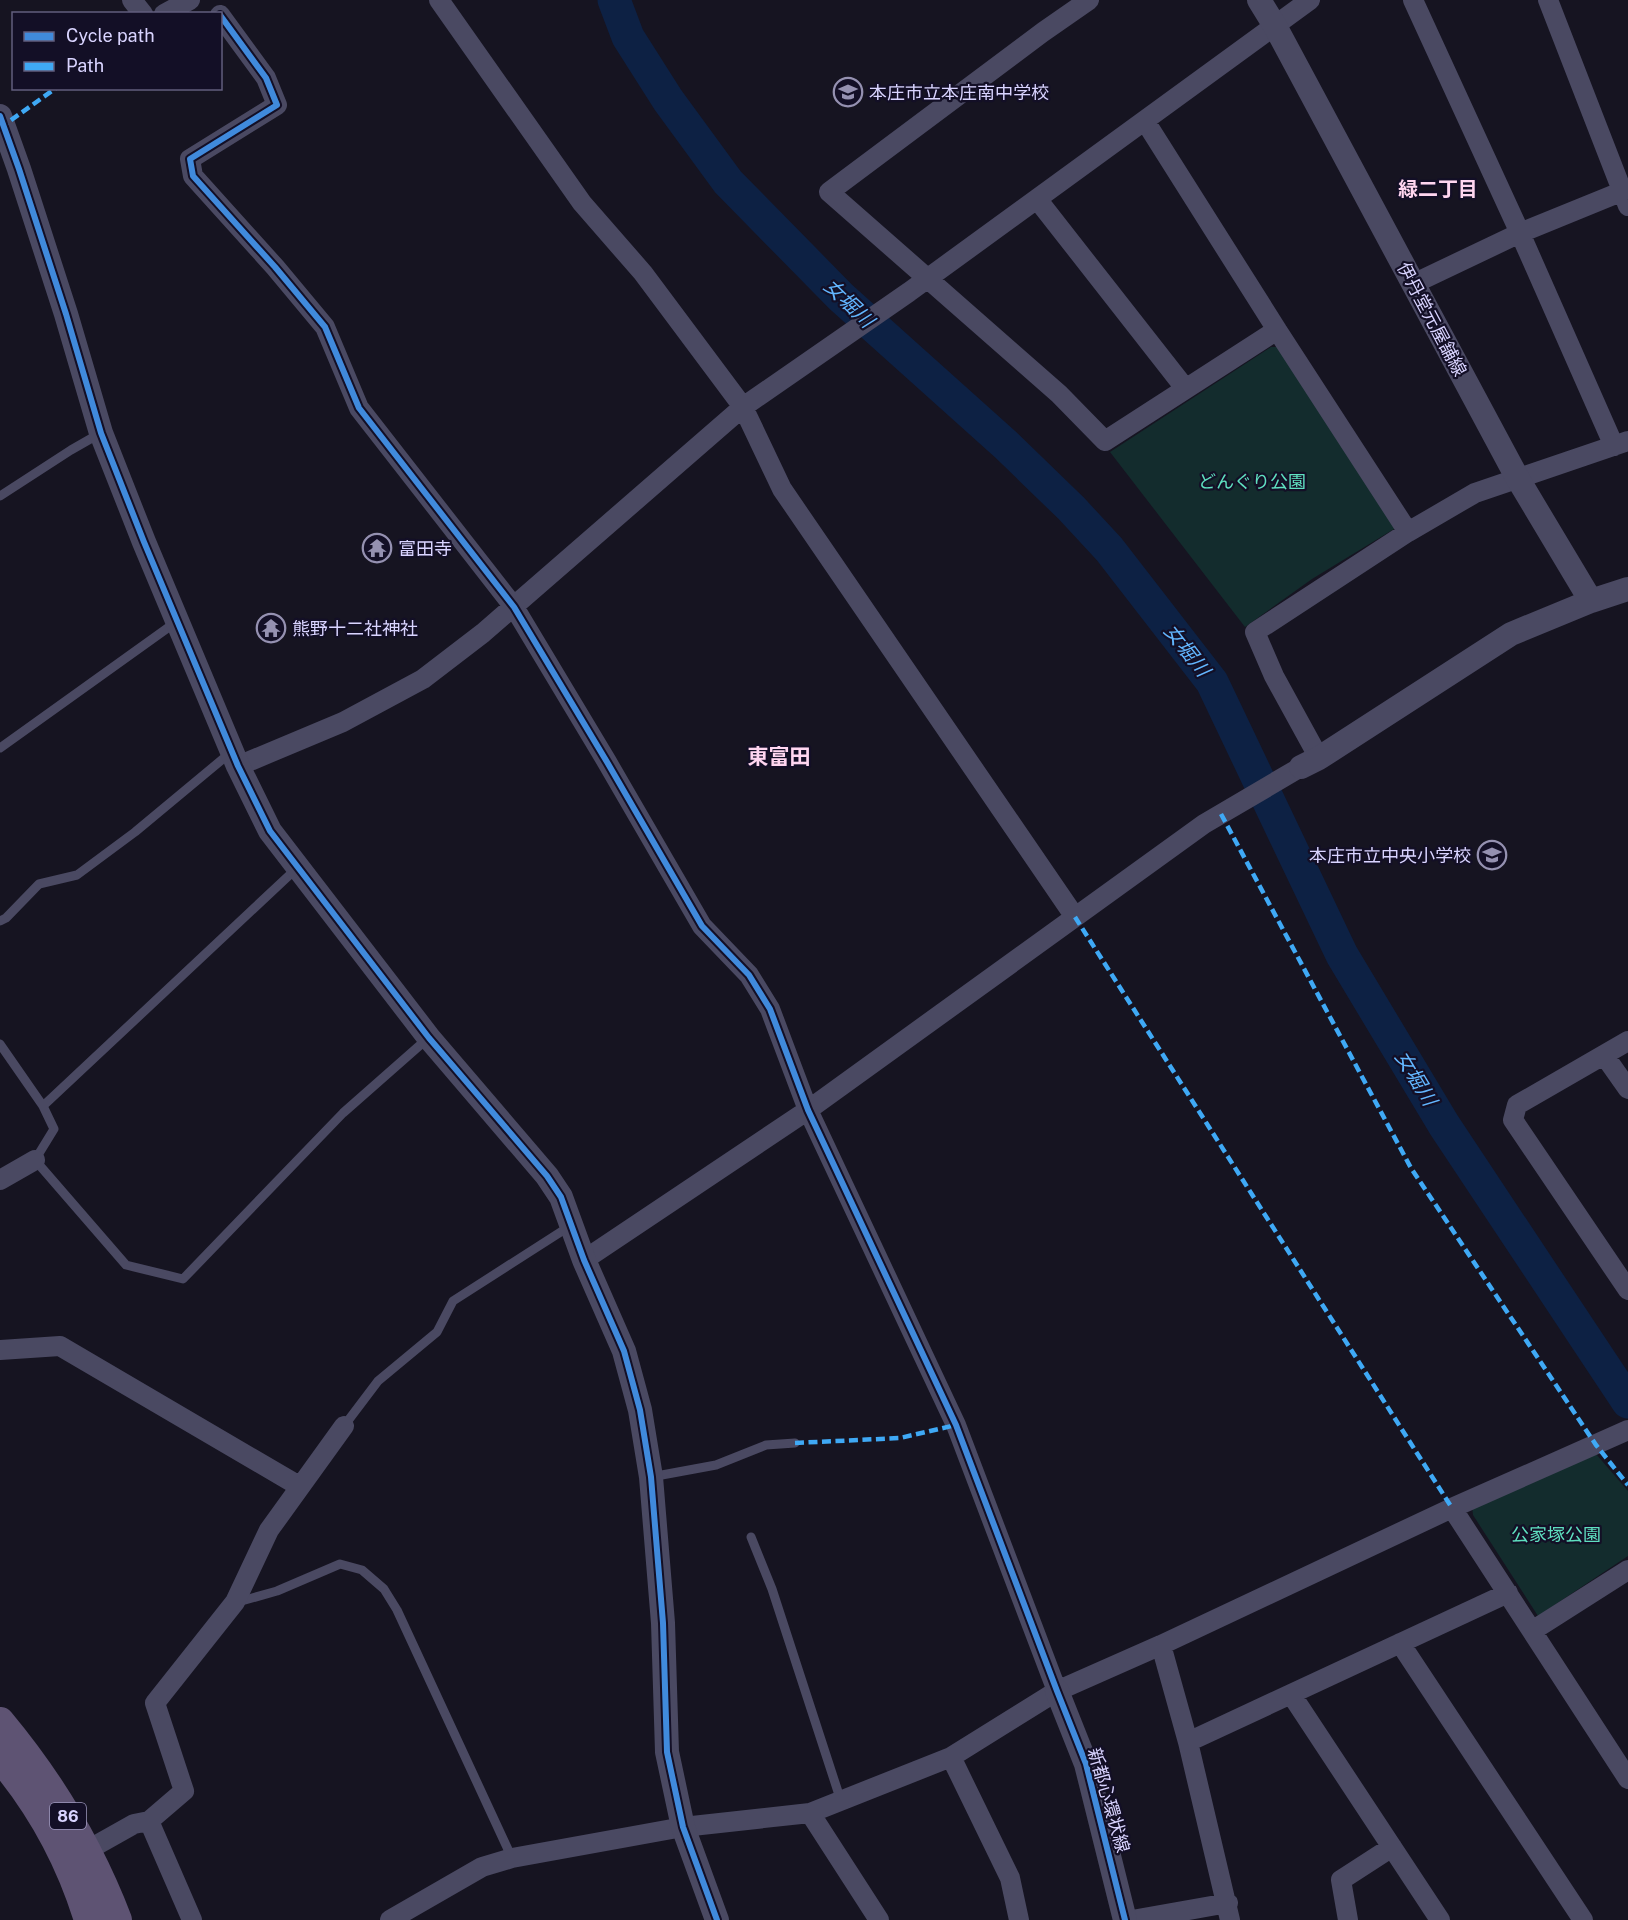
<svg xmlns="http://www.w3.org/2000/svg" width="1628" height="1920" font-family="'Public Sans','Noto Sans JP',sans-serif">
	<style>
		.green { fill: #132c2d }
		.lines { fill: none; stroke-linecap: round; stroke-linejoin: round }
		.river { stroke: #0d2144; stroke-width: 33 }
		.service { stroke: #4a4962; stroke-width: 9 }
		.minor { stroke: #4a4962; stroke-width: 20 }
		.tertiary { stroke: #4a4962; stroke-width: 24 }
		.primary { stroke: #5e5373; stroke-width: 30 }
		.quiet { stroke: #3fa9f5; stroke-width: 4.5; stroke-dasharray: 9 4.5; stroke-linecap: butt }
		.cycleway-casing { stroke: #130f26; stroke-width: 10 }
		.cycleway { stroke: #408adc; stroke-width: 6 }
		.labels { text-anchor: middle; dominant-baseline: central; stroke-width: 4.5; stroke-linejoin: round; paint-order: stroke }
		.shield { fill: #130f26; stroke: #9e99be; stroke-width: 1.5 }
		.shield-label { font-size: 16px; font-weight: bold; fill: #d9d4ff }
		.poi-label { font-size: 18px; fill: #d9d4ff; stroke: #130f26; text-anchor: start }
		.street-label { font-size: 18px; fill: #d9d4ff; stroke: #130f26 }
		.park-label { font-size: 18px; fill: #5fe0c0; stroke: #130f26 }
		.neighbourhood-label { font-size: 20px; font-weight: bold; fill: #ffd6f0; stroke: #130f26 }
		.water-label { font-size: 20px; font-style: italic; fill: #62b6ff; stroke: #130f26 }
		.quarter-label { font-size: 21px; font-weight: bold; fill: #ffd6f0; stroke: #130f26 }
	</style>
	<rect width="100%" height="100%" fill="#161421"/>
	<path class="green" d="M1271 347H1279L1394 523V529L1312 579 1245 627 1110 452Z
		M1596 1454 1628 1491V1556L1538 1616 1473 1515 1472 1506Z"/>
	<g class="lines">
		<path class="river" d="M614 0 628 37 668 100 728 182 841 297 1006 445 1071 508 1109 549 1212 682 1342 955 1444 1125 1628 1402"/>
		<path class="service" d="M0 496 71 450 99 434
			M0 748 176 622
			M297 868 43 1106 54 1129 35 1160 126 1265 183 1279 343 1113 427 1039
			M0 921 6 918 39 884 77 875 135 832 230 753
			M0 1044 43 1106
			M344 1426 378 1381 437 1332 453 1301 570 1226
			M651 1477 716 1465 766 1445 795 1443
			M751 1537 772 1589 841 1801
			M238 1602 277 1591 340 1564 362 1570 384 1589 397 1610 512 1858"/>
		<path class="minor" d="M132 0 143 14
			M439 0 582 203 643 273 743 407 782 489 1075 917
			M1089 0 1043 32 829 192 1059 394 1105 441 1277 330
			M1413 0 1520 233 1614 446
			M1548 0 1628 206
			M164 14 190 0
			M220 15 266 78 277 105 190 159 193 176 275 267 325 327 359 408 514 607 607 762 702 926 749 975 770 1009 808 1110 956 1425 1057 1691
			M1145 121 1277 330 1408 532
			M1037 199 1185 388
			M1413 284 1520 233 1628 189
			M1319 758 1274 676 1255 632 1408 532 1475 493 1628 441
			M238 766 343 722 423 679 483 633 743 407 909 292 1310 0
			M1628 1041 1517 1105 1513 1120 1628 1290
			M1604 1055 1628 1089
			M0 1180 35 1160
			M584 1260 808 1110 1204 824 1301 767
			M0 1350 60 1346 299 1486
			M1452 1508 1628 1779
			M1532 1631 1628 1570
			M1400 1643 1583 1920
			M1161 1645 1188 1742 1230 1920
			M1291 1694 1440 1920
			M1188 1742 1508 1593
			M951 1757 1010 1878 1019 1920
			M810 1813 879 1920
			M149 1821 192 1920
			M86 1851 134 1824 149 1821 184 1791 155 1703 235 1602 269 1530 344 1426
			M390 1920 482 1867 512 1858 683 1827 810 1813 951 1757 1057 1691 1161 1645 1452 1508 1628 1430
			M1132 1920 1228 1903
			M1348 1920 1341 1880 1392 1847"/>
		<path class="tertiary" d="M1259 0 1275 26 1518 479 1591 601
			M0 116 19 169 66 314 101 433 144 542 238 766 270 831 429 1038 547 1176 561 1197 584 1260 624 1351 640 1410 651 1477 663 1623 667 1752 683 1827 717 1920
			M1301 767 1319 758 1511 634 1591 601 1628 589
			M1057 1691 1086 1764 1125 1920"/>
		<path class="primary" d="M0 1722C50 1782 89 1847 117 1920
			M0 1757C40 1804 71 1861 89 1920"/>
		<path class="quiet" d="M0 128 56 88
			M1221 814 1411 1168 1596 1445 1628 1485
			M1075 917 1452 1508
			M795 1443 900 1438 956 1425"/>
		<g class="cycleway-casing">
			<path id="cycleway" d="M220 15 266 78 277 105 190 159 193 176 275 267 325 327 359 408 514 607 607 762 702 926 749 975 770 1009 808 1110 956 1425 1057 1691 1086 1764 1125 1920
				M0 116 19 169 66 314 101 433 144 542 238 766 270 831 429 1038 547 1176 561 1197 584 1260 624 1351 640 1410 651 1477 663 1623 667 1752 683 1827 717 1920"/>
		</g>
		<use href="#cycleway" class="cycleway"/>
	</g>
	<defs>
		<g id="school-ring" transform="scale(1.5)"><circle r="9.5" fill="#130f26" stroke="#9591b1" stroke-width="1.5"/><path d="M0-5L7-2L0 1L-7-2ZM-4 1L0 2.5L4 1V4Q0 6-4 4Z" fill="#9591b1"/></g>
		<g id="temple-ring" transform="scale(1.5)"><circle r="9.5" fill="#130f26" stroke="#9591b1" stroke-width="1.5"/><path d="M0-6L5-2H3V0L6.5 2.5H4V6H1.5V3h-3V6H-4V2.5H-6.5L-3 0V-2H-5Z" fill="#9591b1"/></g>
	</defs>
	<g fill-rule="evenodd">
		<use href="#school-ring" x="848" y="92"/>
		<use href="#temple-ring" x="377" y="548"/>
		<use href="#temple-ring" x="271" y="628"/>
		<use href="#school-ring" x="1492" y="855"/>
	</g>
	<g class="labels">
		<rect class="shield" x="50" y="1803" width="36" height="26" rx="4.5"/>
		<g class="shield-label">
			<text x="68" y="1816">86</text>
		</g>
		<g class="poi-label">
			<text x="869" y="92">本庄市立本庄南中学校</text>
			<text x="398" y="548">富田寺</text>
			<text x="292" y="628">熊野十二社神社</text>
			<text x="1471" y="855" text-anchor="end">本庄市立中央小学校</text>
		</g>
		<g class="street-label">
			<text transform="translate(1432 319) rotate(62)">伊丹堂元屋舗線</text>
			<text transform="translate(1109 1800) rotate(74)">新都心環状線</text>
		</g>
		<g class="park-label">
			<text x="1252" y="481">どんぐり公園</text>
			<text x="1556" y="1534">公家塚公園</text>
		</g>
		<g class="neighbourhood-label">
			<text x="1438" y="189">緑二丁目</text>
		</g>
		<g class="water-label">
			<text transform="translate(849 303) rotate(44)">女堀川</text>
			<text transform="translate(1187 650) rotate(52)">女堀川</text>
			<text transform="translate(1416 1078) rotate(59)">女堀川</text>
		</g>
		<g class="quarter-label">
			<text x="779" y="756">東富田</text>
		</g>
	</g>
	<rect x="12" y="12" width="210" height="78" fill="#130f26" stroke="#625e7d" stroke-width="1.5"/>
	<rect x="24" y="32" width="30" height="9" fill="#408adc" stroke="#625e7d" stroke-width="1.5"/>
	<text x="66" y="42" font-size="18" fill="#d9d4ff">Cycle path</text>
	<rect x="24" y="62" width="30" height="9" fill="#3fa9f5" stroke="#625e7d" stroke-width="1.5"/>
	<text x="66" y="72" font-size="18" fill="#d9d4ff">Path</text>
</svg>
